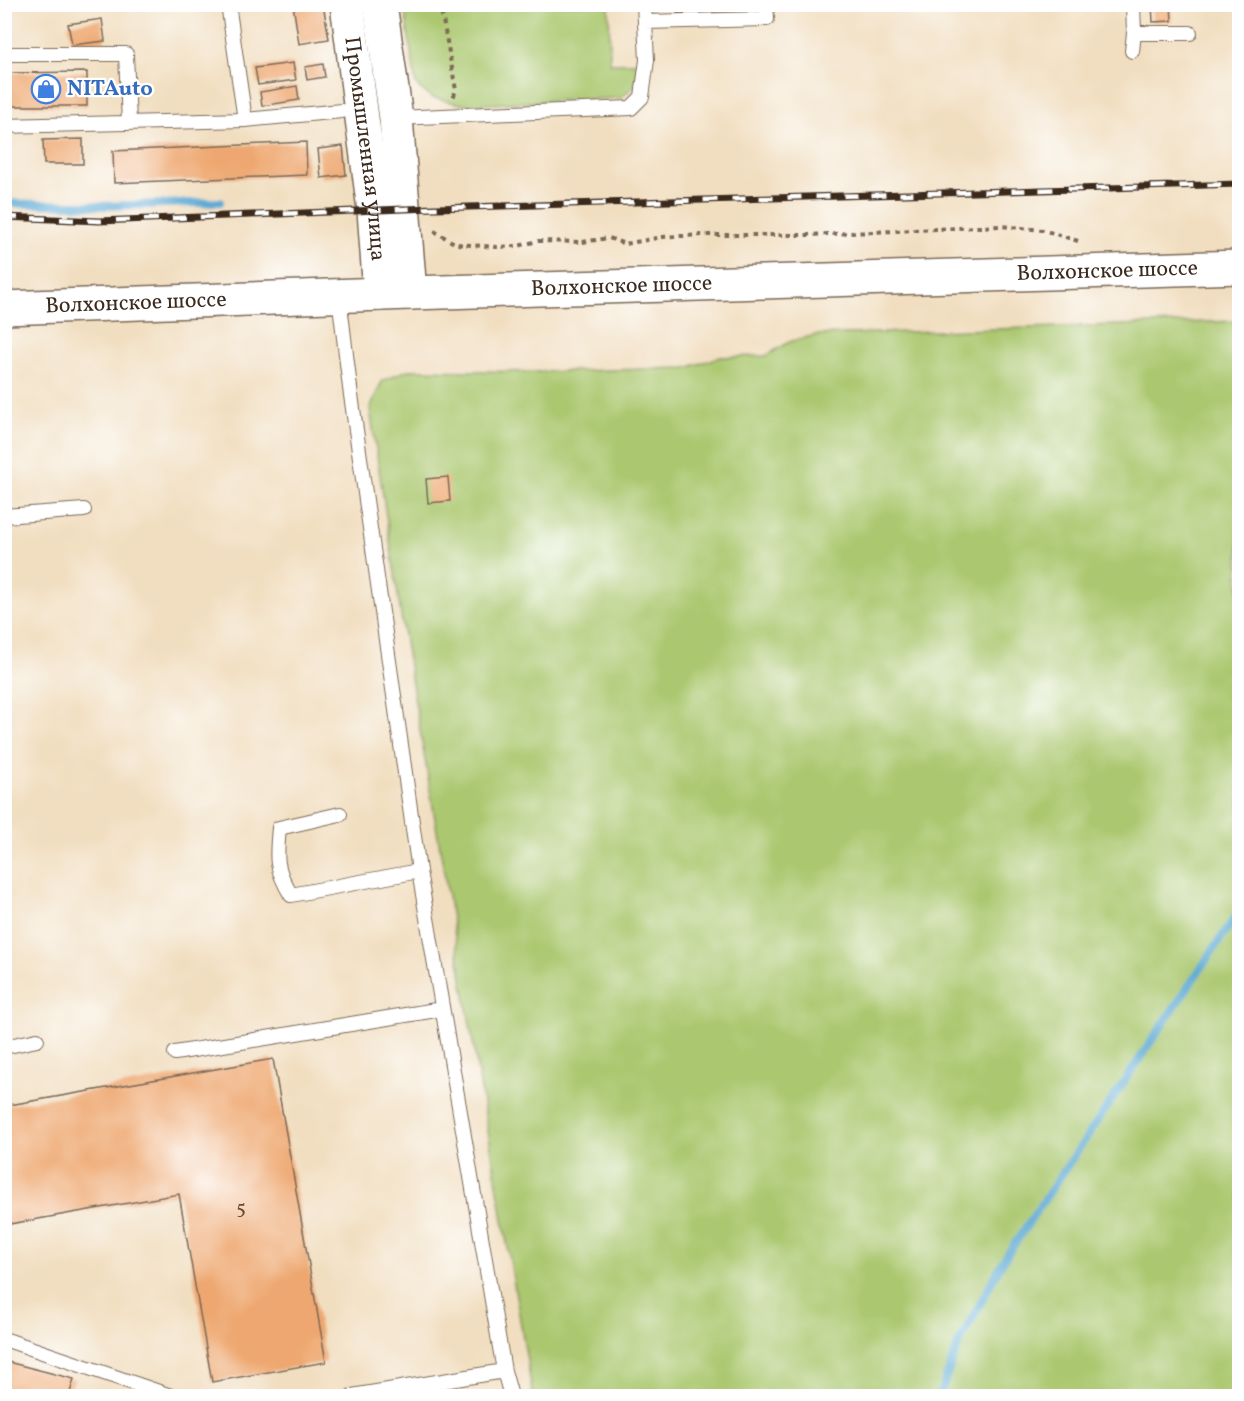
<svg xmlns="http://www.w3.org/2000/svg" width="1244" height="1401" font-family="Vollkorn,serif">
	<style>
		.green { fill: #abc86f; stroke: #737946; stroke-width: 1.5 }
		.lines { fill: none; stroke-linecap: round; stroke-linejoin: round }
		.stream { stroke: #58a7d2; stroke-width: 8 }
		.building { fill: #eea770 }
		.service-casing { stroke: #7b6957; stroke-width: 16 }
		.tertiary-casing { stroke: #7b6957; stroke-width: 36 }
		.secondary-casing { stroke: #7b6957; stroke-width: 36 }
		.path { stroke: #7b6957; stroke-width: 4; stroke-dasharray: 4.5 4.5; stroke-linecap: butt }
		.service { stroke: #fff; stroke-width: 14 }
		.tertiary { stroke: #fff; stroke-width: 33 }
		.secondary { stroke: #fff; stroke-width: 33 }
		.rail-casing { stroke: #3b2a1e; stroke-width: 7 }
		.rail { stroke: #fff; stroke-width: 4.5; stroke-dasharray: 14; stroke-linecap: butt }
		.labels { text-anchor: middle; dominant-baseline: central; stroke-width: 4.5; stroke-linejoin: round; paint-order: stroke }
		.number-label { font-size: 20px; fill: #684932 }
		.shop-label { font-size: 22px; font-weight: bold; fill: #366cbe; stroke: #fff; text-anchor: start }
		.street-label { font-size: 22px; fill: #3b2a1e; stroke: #fff }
	</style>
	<rect width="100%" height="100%" fill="#fff"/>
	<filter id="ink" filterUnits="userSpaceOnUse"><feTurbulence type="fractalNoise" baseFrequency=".0167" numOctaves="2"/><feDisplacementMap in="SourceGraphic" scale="12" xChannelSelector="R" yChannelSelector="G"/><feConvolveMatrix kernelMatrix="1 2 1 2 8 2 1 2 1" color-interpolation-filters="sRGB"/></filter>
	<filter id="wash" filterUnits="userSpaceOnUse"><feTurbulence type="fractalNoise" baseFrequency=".008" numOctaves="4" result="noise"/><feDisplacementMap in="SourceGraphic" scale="24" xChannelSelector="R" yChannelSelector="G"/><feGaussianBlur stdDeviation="1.35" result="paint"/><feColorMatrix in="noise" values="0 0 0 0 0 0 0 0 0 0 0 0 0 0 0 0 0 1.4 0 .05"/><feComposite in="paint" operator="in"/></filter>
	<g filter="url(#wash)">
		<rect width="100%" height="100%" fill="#f1dec0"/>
		<path class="green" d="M404 5H609L610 63H638L635 85 621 98 464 105 431 97 416 85Z
			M1239 321V1396H533L405 642 370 409 382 381 408 370 537 372 686 368 720 357 766 356 789 342 816 335Z"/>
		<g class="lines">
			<path class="stream" d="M4 203 104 206 220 202
				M939 1396 959 1343 1003 1261 1240 910"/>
		</g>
		<g id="blocks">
			<path class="building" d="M293 4H323L329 39 299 44Z
				M676 4H728L729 10 677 13Z
				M1152 4H1171L1172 21 1153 22Z
				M102 19 105 41 72 45 68 24Z
				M293 63 296 80 258 85 255 68Z
				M323 64 325 77 307 80 305 67Z
				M87 72V106H4V73Z
				M297 86 299 100 262 106 260 92Z
				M83 139V164H44L43 140Z
				M306 142 307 175 114 183 113 151Z
				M343 146 346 175 321 178 318 149Z
				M448 477 450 501 428 503 426 479Z
				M273 1059 326 1362 212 1382 179 1194 4 1225V1106Z
				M4 1361 74 1379 69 1396H4Z"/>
		</g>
	</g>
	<g filter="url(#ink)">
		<use href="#blocks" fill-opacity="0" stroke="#7b6957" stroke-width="1.5"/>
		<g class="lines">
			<g class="service-casing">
				<path id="service" d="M228 4 245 120
					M645 22 767 19 766 4
					M1134 33H1190
					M1132 51 1134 33 1133 4
					M4 54H126L129 123
					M396 118 631 108 642 97 647 60 644 4
					M4 126 245 120 342 111
					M339 296 350 388 419 871 504 1371 511 1396
					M4 516 84 510
					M340 814 279 828C276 859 275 868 291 895L419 871
					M4 1047 37 1040
					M175 1053 442 1009
					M4 1339 171 1396
					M352 1396 504 1371"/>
			</g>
			<g class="tertiary-casing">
				<g id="tertiary">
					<path id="s1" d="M347 4 374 210 380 294"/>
					<path d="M380 4 396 118 410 293"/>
				</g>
			</g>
			<g class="secondary-casing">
				<g id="secondary">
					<path id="s2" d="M4 308 410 293 1240 267"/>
				</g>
			</g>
			<path class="path" d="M440 4 456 90 453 98
				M434 231 456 244 497 247 518 246 538 241 582 242 609 238 625 244 662 237 702 235H809L1000 226 1043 230 1078 241"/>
			<use href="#service" class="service"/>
			<use href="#tertiary" class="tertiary"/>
			<use href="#secondary" class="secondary"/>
			<g class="rail-casing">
				<path id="rail" d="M4 217 99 221 404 209 1240 184"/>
			</g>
			<use href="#rail" class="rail"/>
		</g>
	</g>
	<defs>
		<g id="shop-ring" transform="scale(1.5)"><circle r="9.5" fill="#fff" stroke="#3f7fe0" stroke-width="1.5"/><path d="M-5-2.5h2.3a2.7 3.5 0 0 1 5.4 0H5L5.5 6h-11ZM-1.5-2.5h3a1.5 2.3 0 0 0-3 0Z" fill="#3f7fe0"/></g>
	</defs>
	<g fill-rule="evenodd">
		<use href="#shop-ring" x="46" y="89"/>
	</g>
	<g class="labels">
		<g class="number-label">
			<text x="241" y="1209">5</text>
		</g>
		<g class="shop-label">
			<text x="67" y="89">NITAuto</text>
		</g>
		<g class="street-label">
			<text stroke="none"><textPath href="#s1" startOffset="146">Промышленная улица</textPath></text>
			<text stroke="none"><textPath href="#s2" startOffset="1104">Волхонское шоссе</textPath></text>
			<text stroke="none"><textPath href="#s2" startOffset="618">Волхонское шоссе</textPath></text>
			<text stroke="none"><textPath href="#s2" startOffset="132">Волхонское шоссе</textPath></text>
		</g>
	</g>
	<rect width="1244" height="1401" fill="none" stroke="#fff" stroke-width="24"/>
</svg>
